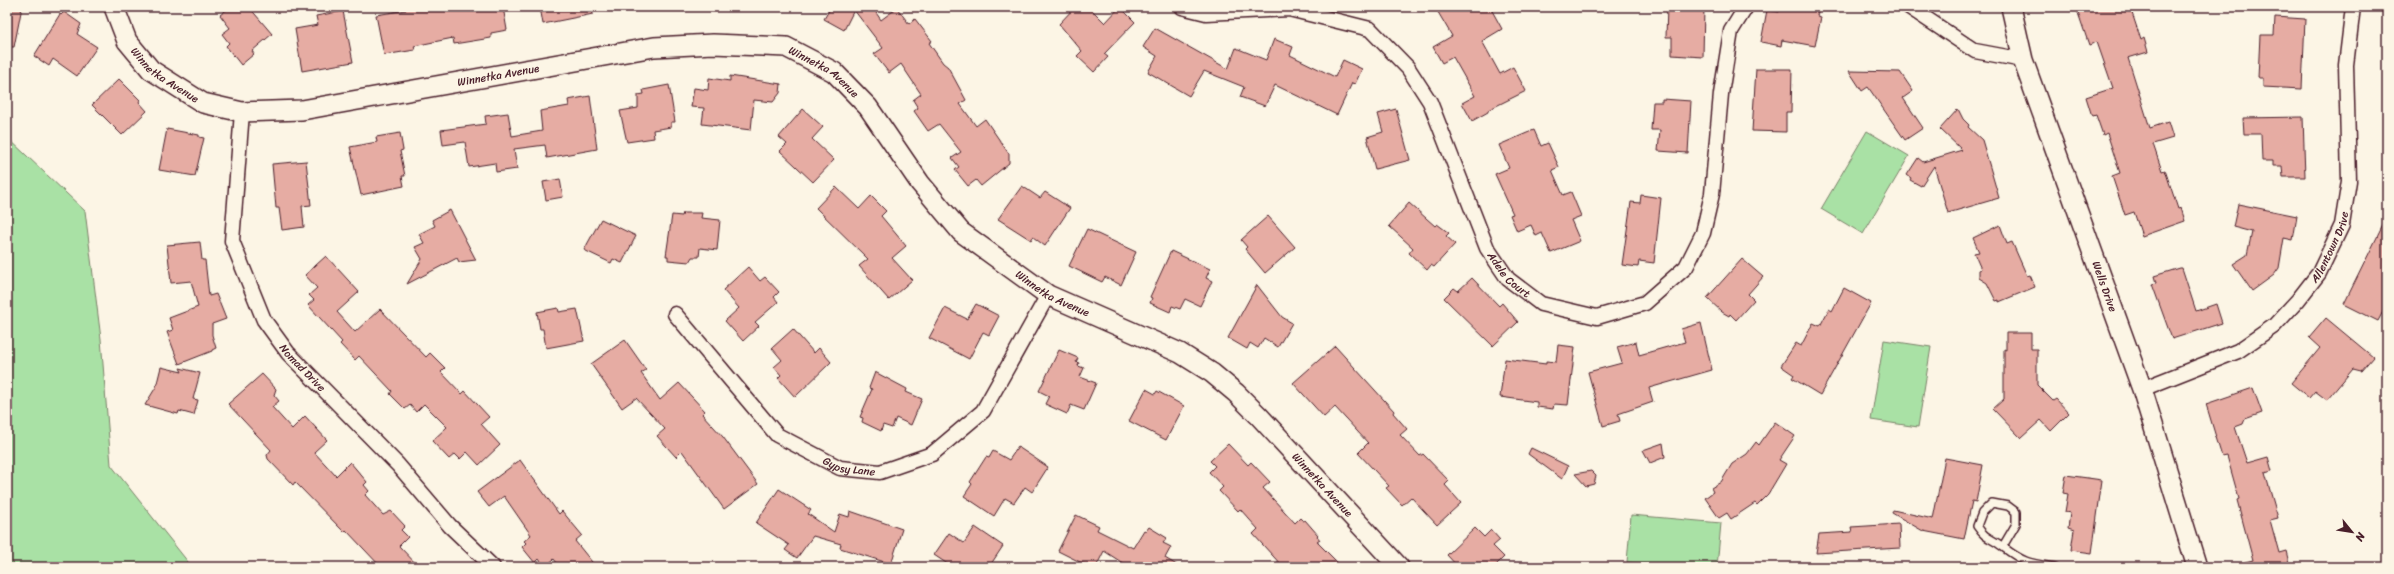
<svg xmlns="http://www.w3.org/2000/svg" width="2394" height="574" font-family="Sriracha,sans-serif">
	<style>
		.green { fill: #a9e1a5; stroke: #7a8068 }
		.building { fill: #e6aca3; stroke: #4a1f2b }
		.lines { fill: none; stroke-linecap: round; stroke-linejoin: round }
		.lane-casing { stroke: #4a1f2b; stroke-width: 10 }
		.street-casing { stroke: #4a1f2b; stroke-width: 17 }
		.secondary-casing { stroke: #4a1f2b; stroke-width: 22 }
		.lane { stroke: #fcf5e5; stroke-width: 7 }
		.street { stroke: #fcf5e5; stroke-width: 14 }
		.secondary { stroke: #fcf5e5; stroke-width: 19 }
		.labels { text-anchor: middle; dominant-baseline: central; stroke-width: 3; stroke-linejoin: round; paint-order: stroke }
		.street-label { font-size: 11px; fill: #4a1f2b; stroke: #fcf5e5 }
	</style>
	<rect width="100%" height="100%" fill="#fcf5e5"/>
	<filter id="ink" filterUnits="userSpaceOnUse"><feTurbulence type="fractalNoise" baseFrequency=".025" numOctaves="2"/><feDisplacementMap in="SourceGraphic" scale="8" xChannelSelector="R" yChannelSelector="G"/><feConvolveMatrix kernelMatrix="1 2 1 2 8 2 1 2 1" color-interpolation-filters="sRGB"/></filter>
	<g filter="url(#ink)">
		<path class="green" d="M1867 131 1909 156 1863 234 1821 209Z
			M7 137 85 211 101 339 111 465 192 567H7Z
			M1884 340 1931 347 1918 427 1871 420Z
			M1631 515 1721 523 1717 567H1681L1627 562Z"/>
		<path class="building" d="M7 7H22L14 47H7Z
			M230 7H249L272 34 252 51 254 54 241 65 226 46 229 43 222 34 230 28 220 15Z
			M405 7H503L507 30 491 33V38L454 44 453 38 414 46 415 50 384 55 376 15 406 10Z
			M540 7H592L593 14 543 24Z
			M831 7H872L881 20 897 8 909 24 915 19 932 41 929 43 943 63 948 67 966 100 960 104 976 126 985 119 1009 154V163L981 186 976 180 968 186 955 170 959 167 952 158 961 152 939 124 928 131 914 111 918 108 913 100 921 94 901 64 889 73 874 54 883 48 854 10 844 30 824 19Z
			M1075 7H1089L1105 23 1120 7 1135 22 1104 54 1108 57 1094 72 1077 56 1082 51 1059 24Z
			M1435 7H1490L1502 29 1482 41 1500 74 1513 67 1526 91 1488 110V112L1472 121 1462 103 1475 96 1453 57 1442 63 1433 47 1452 36Z
			M1667 7H1704L1703 57 1672 55V37H1666Z
			M1785 7H1819L1817 16 1821 17 1815 46 1782 40 1781 46 1761 42 1767 10 1779 12 1780 9 1784 10Z
			M2076 7H2130L2141 40 2144 38 2148 52 2128 58 2150 128 2168 122 2173 138 2153 144 2162 171 2165 170 2178 209 2181 208 2185 221 2142 236 2134 212 2125 215 2112 176 2120 173 2107 133 2103 135 2096 115 2093 116 2091 113 2086 97 2113 88 2097 42 2089 45Z
			M343 11 353 62 302 71 295 29 318 25 316 16Z
			M64 12 81 24 77 34 97 47 77 76 53 59 49 66 34 56 60 14 61 15Z
			M2275 17 2305 19 2302 89 2263 87V78H2258L2260 35H2274Z
			M1155 28 1228 69 1236 48 1266 60 1274 39 1293 47 1290 55 1335 77 1343 60 1362 69 1355 84 1352 83 1337 115 1275 85 1265 106 1240 97 1244 87 1204 71 1189 96 1148 72 1157 56 1143 47Z
			M1756 69H1792L1791 112H1786V132L1752 131Z
			M1849 71 1900 72 1913 91 1903 98 1923 128 1905 140 1868 87 1862 91Z
			M730 76 781 84 780 93 773 102 754 100 751 130 702 124 704 108 691 107 694 88 708 90 709 78 730 81Z
			M119 79 140 100 139 102 147 111 122 135 92 105Z
			M669 85 675 122H671V127L653 130 654 138 627 142 620 111 638 108V95L644 94 643 90Z
			M590 96 597 149 547 158 545 145 514 149 517 169 496 172 495 163 469 167 465 142 443 145 441 130 486 124 485 116 508 113 512 136 542 131 540 111 569 106 568 100Z
			M1662 99 1691 101 1688 153 1658 151 1660 130H1651L1653 102H1662Z
			M803 109 823 127 812 139 834 160 813 182 780 151 787 144 779 137Z
			M1396 109 1410 160 1375 169 1367 137 1383 132 1378 114Z
			M1958 109 1963 119 1969 125 1968 127 1982 140 1999 198 1948 213 1934 166 1921 186 1910 180 1911 178 1907 175 1918 158 1923 162 1962 150 1940 129Z
			M2303 117 2305 177H2283L2282 166H2273V161H2262L2261 134H2244L2243 118Z
			M167 129 199 135V137L204 138 195 176 159 170Z
			M1534 130 1541 146 1548 143 1559 167 1552 170 1563 195 1571 192 1581 216 1571 220 1580 241 1551 253 1542 233 1536 236 1531 225 1517 231 1510 215 1513 214 1495 174 1509 168 1499 145Z
			M400 133 403 150 400 151 405 176H402L404 186 361 195 350 147 377 142 376 137Z
			M306 161 311 205 302 206 304 227 282 230 279 208H276L272 164Z
			M560 179 563 197 546 200 543 182Z
			M1022 186 1040 198 1045 192 1070 208 1045 246 1033 237 1031 240 998 219Z
			M836 187 859 209 871 196 886 211 881 216 906 246 892 258 912 280 889 300 859 266 868 259 816 208Z
			M1641 195 1661 198 1654 263 1639 261 1638 267 1622 265 1631 202 1640 203Z
			M1409 203 1435 226 1437 224 1449 233 1446 236 1455 244 1434 267 1431 265 1427 270 1409 253 1413 248 1389 226Z
			M2238 204 2297 216 2293 240 2284 238 2279 268 2274 275 2252 291 2233 264 2247 255 2252 232 2233 227Z
			M450 210 476 260 459 262 457 258 407 284 422 259 415 247 424 243 419 234 435 226 432 220Z
			M683 213H702L701 218 720 220 717 250 700 248 699 257H692L689 262 668 260V256H666L672 215 682 216Z
			M1268 216 1295 247 1265 273 1245 249 1247 247 1241 240Z
			M2387 217V304L2378 321 2344 304Z
			M601 219 636 236 622 263 613 259 611 263 584 250Z
			M2000 225 2007 244 2012 242 2027 276 2030 275 2035 287 1999 302V300L1996 301 1987 283 1979 278V270L1981 269 1974 253 1979 252 1973 238Z
			M1087 229 1136 252 1121 285 1105 277 1102 282 1069 266Z
			M200 242 202 260H205L209 296 216 294 226 319 212 324V335L216 348 212 350V351L179 364 167 332 173 330 169 318 198 307 191 281 171 283 167 245Z
			M1171 251 1210 269 1206 278 1212 281 1200 306 1185 299 1180 309 1172 306 1170 312 1150 303 1152 298 1150 297Z
			M326 256 359 292 337 312 355 332 380 309 426 357 430 353 445 368 441 372 462 394 465 391 489 417 481 424 500 445 479 465 467 452 460 459 455 454 449 459 432 441 447 427 424 404 416 412 410 405 405 409 390 394 392 391 359 356 355 360 340 344 342 342 308 305 314 300 309 295 317 288 305 275Z
			M1742 259 1763 277 1748 294 1754 300 1736 320 1730 314 1729 316 1722 312 1707 298Z
			M748 267 760 281 765 277 779 292 774 297 778 302 755 322 759 326 743 341 725 321 739 308 723 290Z
			M2180 268H2182L2196 311 2216 304 2222 323 2172 339 2152 284 2156 283 2154 276Z
			M1472 278 1499 306 1502 303 1518 322 1493 346 1444 298 1454 288 1458 291Z
			M1257 285 1282 317 1292 323 1278 347 1264 338 1258 348 1250 343 1247 349 1228 338Z
			M1844 288 1871 303 1820 395 1792 378 1794 375 1781 366 1796 343 1801 346 1813 323 1820 326 1829 309 1832 311Z
			M976 304 999 316 989 335 983 332 969 359 929 338 945 308 967 319Z
			M558 308 559 312 577 309 584 341 546 348 543 329H540L537 312Z
			M2326 318 2373 357 2361 371 2353 369 2327 400 2315 391 2309 398 2291 383 2320 348 2309 338Z
			M1701 323 1712 370 1649 388 1653 402 1618 414 1620 421 1603 426 1588 372 1622 363 1617 347 1636 342 1639 355 1685 342 1681 329Z
			M793 329 814 353 819 348 831 362 795 397 778 378 781 375 774 367 782 360 772 348Z
			M2006 333H2031V349H2037V385L2053 401 2056 399 2069 413 2051 431 2041 420 2021 438 1993 409 2004 399V349L2006 350Z
			M625 340 646 370 641 373 660 400 679 383 705 411 702 414 723 437 758 484 724 509 682 451 676 457 657 436 665 429 636 398 622 408 591 364Z
			M1558 345 1575 347 1568 405 1554 404 1553 409 1537 407V402L1500 397 1505 359 1546 364V361L1556 362Z
			M1335 346 1394 411 1393 413 1407 429 1400 435 1420 456 1423 454 1449 481 1445 485 1461 503 1437 525 1411 497 1402 505 1386 488 1389 486 1358 453 1368 443 1335 407 1324 417 1293 383Z
			M1059 350 1078 358 1076 362 1079 363 1078 366 1084 368 1080 377 1096 383 1084 410 1071 405 1067 414 1045 404 1049 396 1039 391Z
			M161 367 182 372 180 368 200 373 193 399 198 400 194 415 179 411 178 414 145 405 156 387Z
			M875 372 907 389 906 392 922 399 911 425 896 418 892 428 883 425 881 431 862 422 863 418 860 417 872 389 869 388Z
			M262 374 276 389 274 395 279 401 272 407 292 429 305 416 327 440 314 452 336 476 350 462 367 482 364 485 369 491 365 495 383 515 391 511 405 526 401 530 408 537 399 546 419 567H381L346 530 344 532 295 482 293 485 268 459 267 455 271 450 228 404Z
			M2253 388 2262 413 2245 419 2243 424 2235 427 2247 463 2268 457 2272 471 2265 473 2278 518 2270 520 2279 553 2286 551 2290 567H2246L2245 562 2253 560 2237 500 2239 499 2227 456 2222 457 2206 404Z
			M1146 389 1155 394 1157 391 1184 406 1166 440 1129 421Z
			M1775 422 1795 436 1779 460 1786 464 1768 494 1757 505 1755 503 1731 519 1727 513 1719 518 1705 498 1713 492 1711 488 1721 482 1732 464 1747 454 1756 442 1759 445Z
			M1663 443 1665 457 1650 463 1643 450Z
			M1228 444 1248 465 1251 462 1270 482 1263 488 1295 523 1300 518 1303 521 1305 520 1318 535 1317 536 1320 540 1317 542 1342 567H1283L1253 534 1258 529 1240 509 1238 511 1219 491 1223 487 1209 472 1215 466 1210 461Z
			M1018 447 1048 467 1032 492 1025 487 1014 503 1005 498 994 516 964 496 972 484 970 482 986 457 989 458 993 451 1009 460Z
			M1531 448 1568 466 1562 479 1528 454Z
			M1945 458 1983 465 1976 502 1972 501 1964 539 1923 531 1892 513 1893 510 1933 519Z
			M520 460 559 514 562 511 582 535 575 541 596 567H560L554 559 545 567 539 559 535 563 522 547 526 543 524 541 531 535 504 496 489 507 477 492Z
			M1591 471 1596 476 1594 484 1586 486 1575 474Z
			M2066 475 2102 480 2092 553 2071 550 2074 530 2068 528 2070 513 2065 512 2068 494 2063 493Z
			M779 489 811 510 808 514 834 532 840 514 849 517 850 511 902 529 891 564 840 548 841 544 813 536 797 558 785 550 789 545 756 523Z
			M1076 515 1099 526 1097 530 1133 548 1144 530 1146 531 1149 527 1167 538 1163 543 1171 547 1165 558 1180 567H1129L1104 551 1096 567H1090L1058 551Z
			M1899 524 1900 548 1816 553 1819 534 1852 532 1851 527Z
			M975 527 1003 546 989 567H952L934 555 949 533 964 543Z
			M1475 528 1484 537 1491 530 1500 540 1493 546 1504 557 1494 567H1458L1447 555Z"/>
		<g class="lines">
			<g class="lane-casing">
				<path id="lane" d="M2003 546 2016 524V512L2008 506 1992 503 1982 513 1977 526C1987 541 1991 537 2003 547 2024 563 2029 563 2055 567"/>
			</g>
			<g class="street-casing">
				<g id="street">
					<path id="s1" d="M1182 7 1206 13 1289 9 1370 29 1408 68 1430 102 1487 248 1508 279 1541 304 1597 317 1645 303 1686 267 1703 233 1712 194 1721 94 1731 31 1746 7"/>
					<path d="M1909 7 1975 51 2023 60"/>
					<path id="s2" d="M242 112 232 241 264 320 288 353 398 465 450 526 493 567"/>
					<path id="s3" d="M675 314 777 435 840 468 880 472 932 454 983 411 1048 295"/>
					<path id="s4" d="M2142 389 2238 351 2274 326 2298 300 2319 273 2342 225 2349 181 2346 65 2353 7"/>
				</g>
			</g>
			<g class="secondary-casing">
				<g id="secondary">
					<path id="s5" d="M114 7 127 41 151 70 203 103 242 112 302 110 654 47 713 44 786 47 834 72 868 107 920 183 961 232 1048 295 1180 353 1212 373 1236 393 1259 416 1399 567"/>
					<path id="s6" d="M2011 7 2023 60 2142 389 2197 567"/>
				</g>
			</g>
			<use href="#lane" class="lane"/>
			<use href="#street" class="street"/>
			<use href="#secondary" class="secondary"/>
		</g>
	</g>
	<g class="labels">
		<g class="street-label">
			<text stroke="none"><textPath href="#s5" startOffset="771">Winnetka Avenue</textPath></text>
			<text stroke="none"><textPath href="#s5" startOffset="88">Winnetka Avenue</textPath></text>
			<text stroke="none"><textPath href="#s5" startOffset="435">Winnetka Avenue</textPath></text>
			<text stroke="none"><textPath href="#s4" startOffset="245">Allentown Drive</textPath></text>
			<text stroke="none"><textPath href="#s1" startOffset="478">Adele Court</textPath></text>
			<text stroke="none"><textPath href="#s6" startOffset="295">Wells Drive</textPath></text>
			<text stroke="none"><textPath href="#s5" startOffset="1095">Winnetka Avenue</textPath></text>
			<text stroke="none"><textPath href="#s2" startOffset="276">Nomad Drive</textPath></text>
			<text stroke="none"><textPath href="#s3" startOffset="238">Gypsy Lane</textPath></text>
			<text stroke="none"><textPath href="#s5" startOffset="1431">Winnetka Avenue</textPath></text>
		</g>
	</g>
	<rect width="2394" height="574" fill="none" stroke="#fcf5e5" stroke-width="24"/>
	<rect x="12" y="12" width="2370" height="550" fill="none" stroke="#4a1f2b" stroke-width="1.5" filter="url(#ink)"/>
	<g transform="translate(2352 532) rotate(120)" stroke="#fcf5e5" stroke-width="3" paint-order="stroke">
	<path d="M0-3L7 15L0 10L-7 15Z" fill="#4a1f2b"/>
	<text y="-6" font-size="11" font-weight="bold" text-anchor="middle" fill="#4a1f2b">N</text>
	</g>
</svg>
